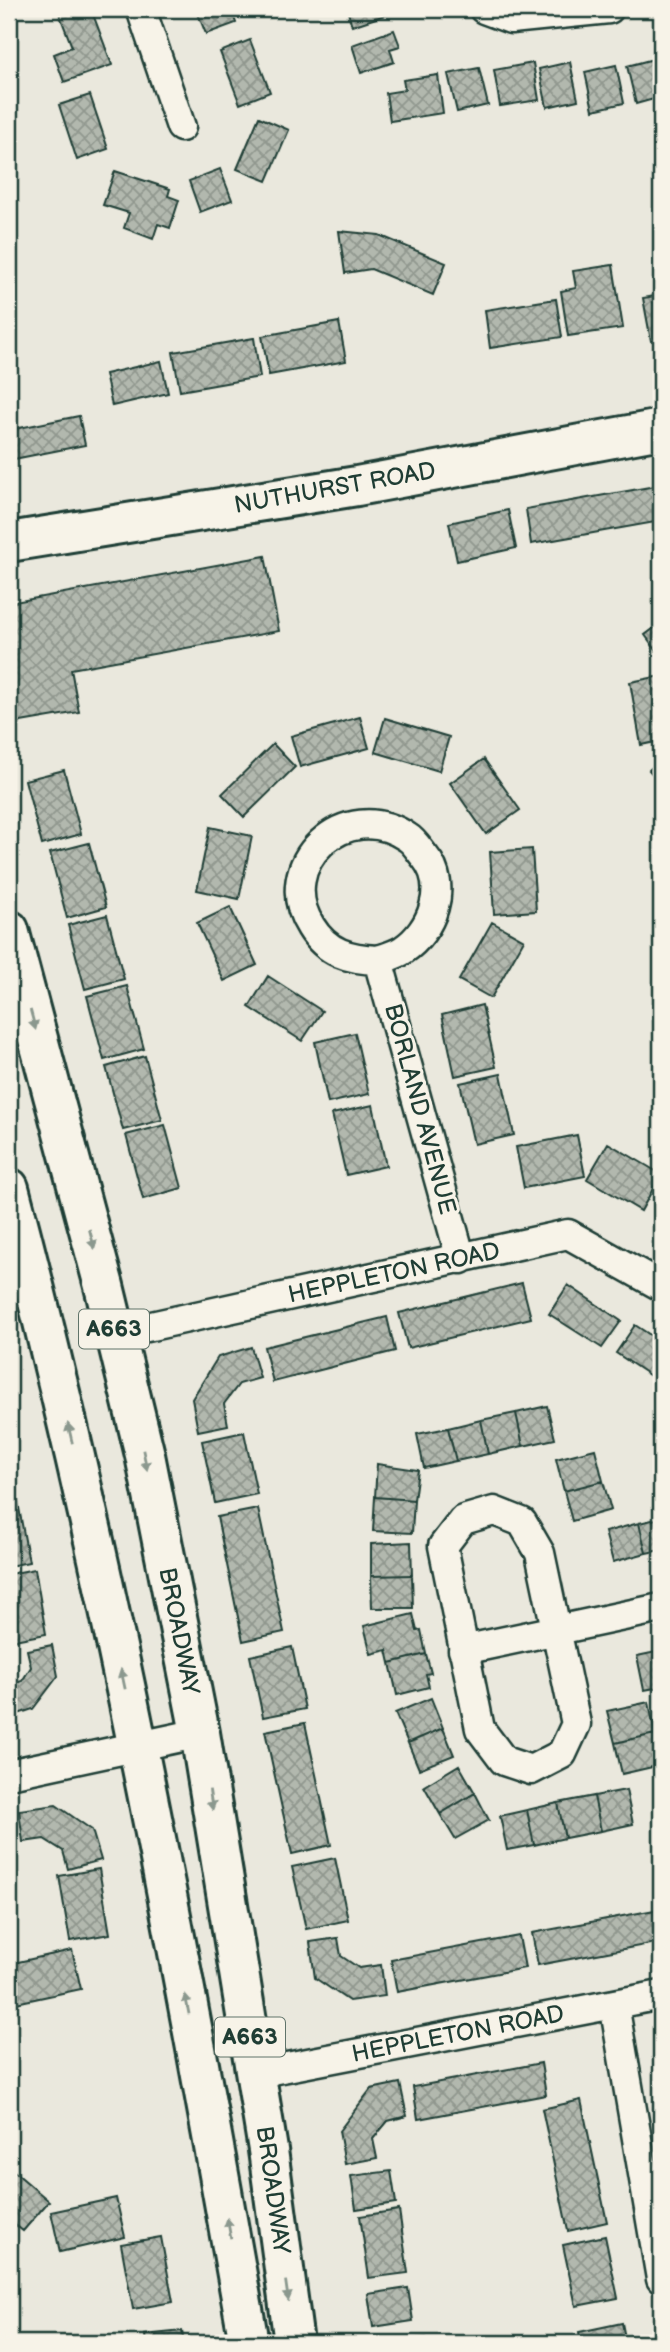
<svg xmlns="http://www.w3.org/2000/svg" width="670" height="2352" font-family="'Balsamiq Sans',sans-serif">
	<style>
		.building { fill: url(#building-cross-hatch); stroke: #1f3d34; stroke-width: 2 }
		.lines { fill: none; stroke-linecap: round; stroke-linejoin: round }
		.street-casing { stroke: #1f3d34; stroke-width: 33 }
		.secondary-casing { stroke: #1f3d34; stroke-width: 44 }
		.highway-casing { stroke: #1f3d34; stroke-width: 44 }
		.street { stroke: #f7f3e8; stroke-width: 28 }
		.secondary { stroke: #f7f3e8; stroke-width: 38 }
		.highway { stroke: #f7f3e8; stroke-width: 38 }
		.oneway { fill: #8b988e }
		.labels { text-anchor: middle; dominant-baseline: central; stroke-width: 6; stroke-linejoin: round; paint-order: stroke }
		.shield { fill: #f7f3e8; stroke: #60746a; stroke-width: 2 }
		.shield-label { font-size: 23px; font-weight: bold; fill: #1f3d34 }
		.street-label { font-size: 24px; fill: #1f3d34; stroke: #f7f3e8 }
	</style>
	<defs>
		<pattern id="building-cross-hatch" width="8" height="8" patternUnits="userSpaceOnUse" patternTransform="scale(1.75)"><rect width="8" height="8" fill="#b2b8ae"/><path d="M0 0l8 8M0 8l8-8" fill="none" stroke="#90978e"/></pattern>
	</defs>
	<rect width="100%" height="100%" fill="#eae8dd"/>
	<filter id="ink" filterUnits="userSpaceOnUse"><feTurbulence type="fractalNoise" baseFrequency=".0143" numOctaves="2"/><feDisplacementMap in="SourceGraphic" scale="14" xChannelSelector="R" yChannelSelector="G"/><feConvolveMatrix kernelMatrix="1 2 1 2 8 2 1 2 1" color-interpolation-filters="sRGB"/></filter>
	<g filter="url(#ink)">
		<path class="building" d="M70 9H91L112 65 64 82 54 54 72 47 59 13Z
			M196 9H231L236 23 206 34Z
			M347 9H383L385 15 352 26Z
			M394 30 400 46 390 49 394 62 361 73 352 45Z
			M250 40 270 92 240 104 220 52Z
			M657 58 661 75V97L636 104 627 66Z
			M570 62 578 100 547 107 539 69Z
			M533 63 539 100 500 106 494 70Z
			M616 65 624 103 593 110 585 72Z
			M479 68 488 105 457 112 448 74Z
			M438 75 443 113 390 121 386 93 405 90 403 80Z
			M90 95 108 149 77 160 59 105Z
			M259 117 289 130 267 181 237 169Z
			M220 169 232 200 200 212 189 181Z
			M115 171 170 189 168 196 179 200 170 228 158 224 153 239 124 228 129 213 103 205Z
			M339 231 379 235 446 263 433 295 371 269 345 273Z
			M613 265 623 328 568 336 561 291 576 288 573 271Z
			M661 295V340L651 341 643 298Z
			M556 299 562 337 490 348 485 310Z
			M339 322 346 361 269 375 262 336Z
			M254 338 260 377 180 391 173 352Z
			M161 361 168 393 112 406 105 374Z
			M79 416 85 445 9 460V430Z
			M661 485V521L531 544 526 509Z
			M508 510 516 548 457 561 449 523Z
			M265 556 279 631 71 669 79 712 9 724V603Z
			M661 623V657L645 635Z
			M661 676V741L641 745 630 682Z
			M360 717 369 748 300 767 291 736Z
			M385 718 449 737 439 771 375 752Z
			M273 744 295 767 244 817 222 794Z
			M484 759 520 810 486 834 450 783Z
			M661 759V784L649 770Z
			M64 770 81 834 42 845 25 780Z
			M210 827 252 836 239 899 197 890Z
			M89 843 106 907 67 918 50 853Z
			M532 849 536 911 494 914 490 852Z
			M230 907 257 965 224 981 197 923Z
			M107 915 124 979 85 989 68 925Z
			M492 922 524 940 491 998 459 980Z
			M268 976 322 1011 302 1041 249 1007Z
			M127 986 144 1049 104 1060 87 996Z
			M482 1005 496 1067 455 1076 442 1015Z
			M355 1033 369 1094 328 1103 315 1042Z
			M145 1056 162 1120 123 1130 106 1067Z
			M501 1074 514 1135 474 1144 460 1083Z
			M373 1105 386 1166 346 1175 332 1114Z
			M165 1125 182 1188 143 1199 126 1135Z
			M577 1135 585 1176 524 1188 516 1147Z
			M608 1143 661 1174 641 1211 587 1179Z
			M522 1283 531 1318 408 1348 399 1313Z
			M568 1285 621 1321 602 1348 549 1314Z
			M387 1317 395 1351 273 1382 264 1347Z
			M635 1325 661 1342V1383L616 1353Z
			M251 1347 260 1378 239 1384 224 1404 228 1425 198 1431 192 1399 218 1357Z
			M547 1406 555 1439 523 1446 516 1413Z
			M516 1413 523 1446 488 1454 481 1420Z
			M481 1420 488 1454 456 1461 448 1428Z
			M448 1428 456 1461 424 1468 417 1434Z
			M244 1432 257 1494 215 1503 202 1441Z
			M595 1449 603 1481 564 1491 556 1459Z
			M9 1456 16 1484 9 1486Z
			M377 1464 418 1470 414 1500 375 1497Z
			M603 1481 611 1510 572 1521 564 1491Z
			M17 1497 29 1562 9 1566V1499Z
			M375 1497 414 1500 412 1533 373 1531Z
			M258 1509 284 1632 243 1641 217 1517Z
			M661 1518V1550L646 1553 639 1523Z
			M639 1523 646 1553 613 1562 605 1532Z
			M411 1542 412 1575 371 1576V1544Z
			M35 1569 46 1634 9 1641V1574Z
			M412 1575 413 1608H372L371 1576Z
			M413 1614 417 1631 421 1630 426 1654 390 1663 387 1650 371 1654 364 1626Z
			M52 1645 58 1676 33 1709 9 1717V1685L22 1681 31 1667 27 1650Z
			M292 1647 305 1709 263 1717 250 1656Z
			M661 1651V1687L644 1690 637 1656Z
			M426 1654 431 1673 426 1674 429 1687 397 1695 390 1663Z
			M431 1698 443 1728 408 1743 395 1713Z
			M649 1702 655 1734 615 1743 607 1711Z
			M305 1723 331 1845 292 1854 265 1731Z
			M443 1728 454 1755 419 1769 408 1743Z
			M655 1734 661 1765 622 1774 615 1743Z
			M459 1765 475 1793 440 1814 424 1786Z
			M626 1790 633 1824 601 1831 594 1796Z
			M475 1793 489 1820 455 1839 440 1814Z
			M594 1796 601 1831 565 1838 558 1803Z
			M558 1803 565 1838 534 1845 527 1810Z
			M56 1805 92 1830 101 1860 68 1869 63 1851 44 1839 23 1842 19 1810Z
			M527 1810 534 1845 507 1850 500 1816Z
			M335 1858 348 1920 306 1929 292 1867Z
			M99 1869 110 1934 70 1941 59 1876Z
			M660 1909 661 1942 538 1965 532 1933Z
			M519 1936 525 1968 397 1992 391 1960Z
			M338 1938 341 1956 359 1968 381 1965 385 1996 349 2001 315 1978 310 1942Z
			M72 1950 81 1989 16 2003 9 1964Z
			M9 2005 17 2010 9 2024Z
			M541 2063 546 2095 418 2119 413 2087Z
			M400 2083 407 2116 388 2121 373 2139 377 2158 345 2164 339 2131 371 2089Z
			M581 2100 607 2222 568 2231 542 2109Z
			M9 2167 49 2201 23 2231 9 2220Z
			M391 2171 396 2203 356 2209 351 2176Z
			M116 2198 125 2237 60 2252 51 2212Z
			M399 2210 408 2273 369 2278 360 2216Z
			M605 2236 618 2298 576 2306 563 2245Z
			M161 2237 173 2302 133 2309 121 2244Z
			M408 2288 413 2321 373 2327 368 2294Z
			M622 2323 626 2343H581L579 2332Z
			M182 2331 184 2343H146L145 2335Z
			M426 2338 427 2343H381V2342Z"/>
		<g class="lines">
			<g class="street-casing">
				<path id="street" d="M141 9 181 127
					M484 9 511 19 609 9
					M378 960C386 957 396 955 403 950 432 931 449 886 425 857 420 851 414 841 407 837 346 795 271 865 311 927 327 953 349 959 378 960L461 1259
					M115 1334 568 1234 661 1286
					M494 1511 522 1522 540 1553 576 1724 562 1754 531 1770 504 1761 480 1729 443 1546 463 1520Z
					M463 1650 661 1608
					M9 1774 200 1733
					M614 2004 661 2279
					M256 2073 661 1995"/>
			</g>
			<g class="secondary-casing">
				<path id="secondary" d="M9 542 357 486 661 429"/>
			</g>
			<g class="highway-casing">
				<path id="highway" d="M9 930 104 1286 145 1455 200 1733 268 2150 294 2343
					M9 1188C109 1568 181 1956 249 2343"/>
			</g>
			<use href="#street" class="street"/>
			<use href="#secondary" class="secondary"/>
			<use href="#highway" class="highway"/>
		</g>
		<defs><path id="oneway-solid" d="M-6-.8H1V-3.2L6.5 0L1 3.2V.8H-6Z" transform="scale(1.75)"/></defs>
		<g class="oneway">
			<use href="#oneway-solid" transform="translate(33 1020) rotate(75)"/>
			<use href="#oneway-solid" transform="translate(92 1239) rotate(75)"/>
			<use href="#oneway-solid" transform="translate(70 1433) rotate(-103)"/>
			<use href="#oneway-solid" transform="translate(145 1460) rotate(78)"/>
			<use href="#oneway-solid" transform="translate(123 1679) rotate(-102)"/>
			<use href="#oneway-solid" transform="translate(211 1800) rotate(81)"/>
			<use href="#oneway-solid" transform="translate(187 2004) rotate(-101)"/>
			<use href="#oneway-solid" transform="translate(229 2228) rotate(-100)"/>
			<use href="#oneway-solid" transform="translate(287 2291) rotate(82)"/>
		</g>
	</g>
	<g class="labels">
		<g class="shield">
			<rect x="79" y="1309.5" width="70" height="39" rx="5"/>
			<rect x="215" y="2017.5" width="70" height="39" rx="5"/>
		</g>
		<g class="shield-label">
			<text x="114" y="1329">A663</text>
			<text x="250" y="2037">A663</text>
		</g>
		<g class="street-label">
			<text transform="translate(335 488) rotate(-10)">NUTHURST ROAD</text>
			<text transform="translate(420 1109) rotate(75)">BORLAND AVENUE</text>
			<text transform="translate(394 1273) rotate(-12)">HEPPLETON ROAD</text>
			<text transform="translate(179 1631) rotate(79)">BROADWAY</text>
			<text transform="translate(458 2034) rotate(-11)">HEPPLETON ROAD</text>
			<text transform="translate(273 2190) rotate(82)">BROADWAY</text>
		</g>
	</g>
	<rect width="670" height="2352" fill="none" stroke="#f7f3e8" stroke-width="35"/>
	<rect x="18" y="18" width="635" height="2317" fill="none" stroke="#1f3d34" stroke-width="2.5" filter="url(#ink)"/>
</svg>
